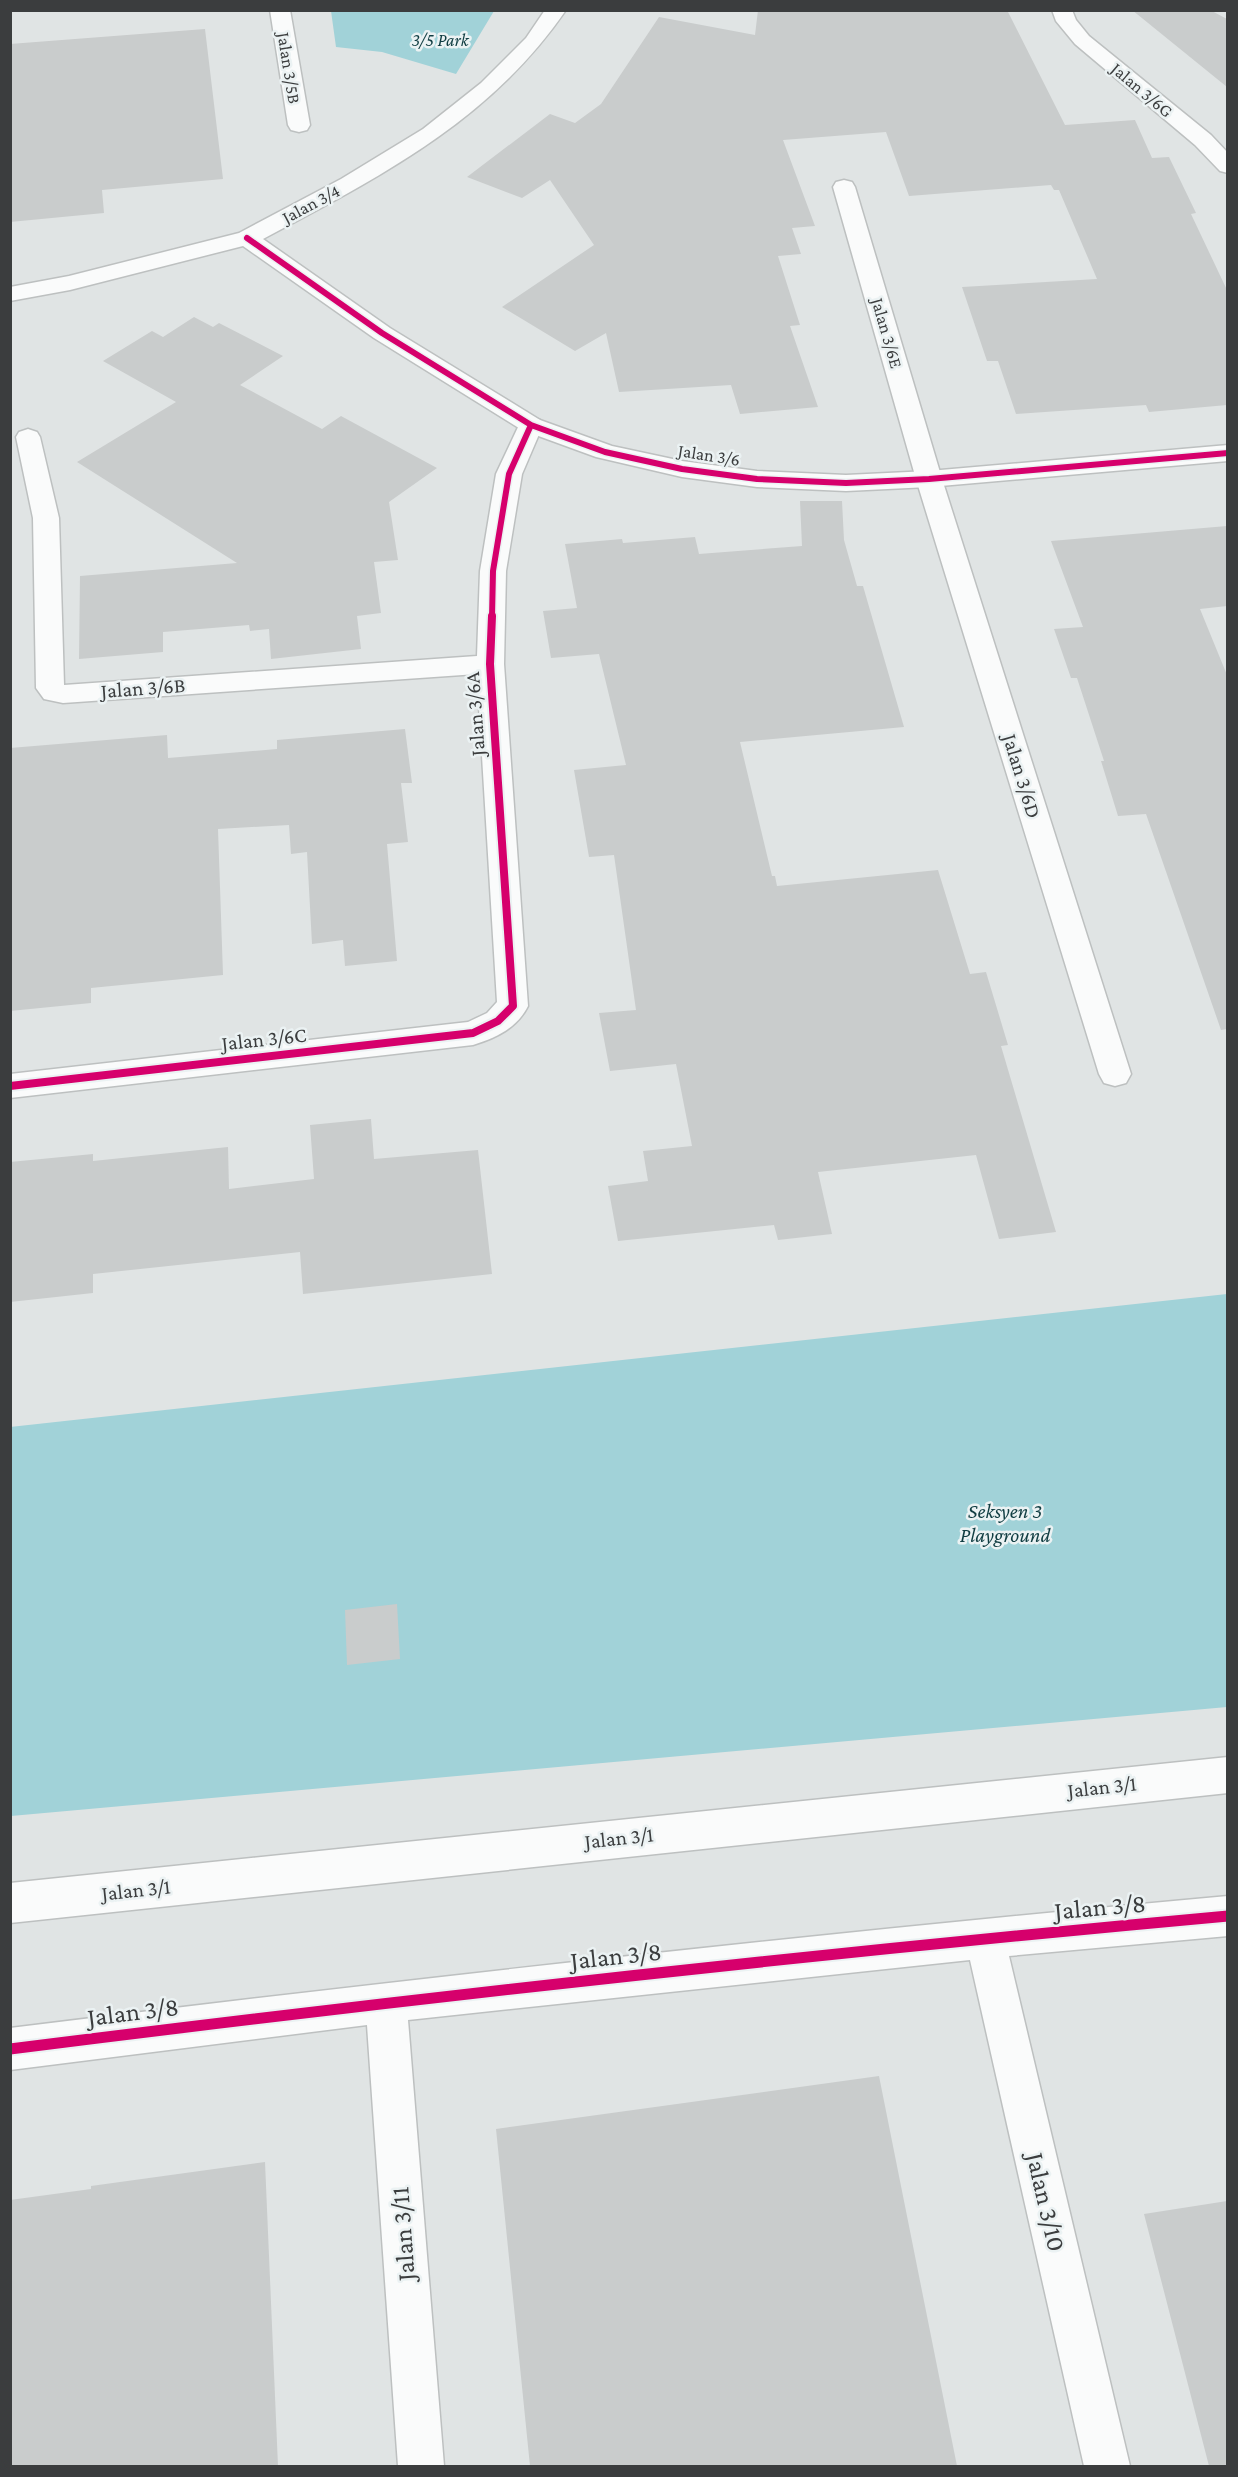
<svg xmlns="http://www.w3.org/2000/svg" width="1238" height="2477" font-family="'Crimson Pro',serif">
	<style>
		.green { fill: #a1d2d8 }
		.building { fill: #c9cccc }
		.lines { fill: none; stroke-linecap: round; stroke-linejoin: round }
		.street-casing { stroke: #bdc0c0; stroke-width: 3 }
		.secondary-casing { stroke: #bdc0c0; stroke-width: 3 }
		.street { fill: #fafbfb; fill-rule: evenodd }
		.secondary { fill: #fafbfb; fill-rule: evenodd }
		.cycleway-far2-casing { stroke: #ebf2f3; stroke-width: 9 }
		.cycleway-far1-casing { stroke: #ebf2f3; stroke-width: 12 }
		.cycleway-casing { stroke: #ebf2f3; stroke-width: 15 }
		.cycleway-far2 { stroke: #d6006c; stroke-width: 6 }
		.cycleway-far1 { stroke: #d6006c; stroke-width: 8 }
		.cycleway { stroke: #d6006c; stroke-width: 11 }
		.labels { text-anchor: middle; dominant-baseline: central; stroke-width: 5; stroke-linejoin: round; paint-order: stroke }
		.far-park-label { font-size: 18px; font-style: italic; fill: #103d42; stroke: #ebf2f3 }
		.far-street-label { font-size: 18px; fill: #3b3d3e; stroke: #ebf2f3 }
		.street-label { font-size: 21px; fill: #3b3d3e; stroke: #ebf2f3 }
		.park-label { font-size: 21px; font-style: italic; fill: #103d42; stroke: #ebf2f3 }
		.near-street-label { font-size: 26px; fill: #3b3d3e; stroke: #ebf2f3 }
	</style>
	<rect width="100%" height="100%" fill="#e0e4e4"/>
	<path class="green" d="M331 11V10L494 11 456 74 382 52 336 47Z
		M1227 1294V1707L11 1816 10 1427Z"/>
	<path class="building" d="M758 10H1007L1065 125 1135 120 1152 158 1169 157 1196 213 1191 214 1227 290V405L1149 412 1146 405 1016 414 998 361H987L962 287 1097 279 1059 190H1054L1051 185 909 196 886 132 783 140 815 226 792 228 801 254 778 256 800 325 790 326 818 407 740 414 731 385 619 392 606 333 575 351 502 307 594 245 550 180 522 198 467 177 550 114 575 123 601 104 659 17 755 35Z
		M1132 10H1210L1227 19V87Z
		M205 29 223 179 102 190 104 213 10 222V44Z
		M194 317 213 327 219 323 283 356 240 385 322 429 341 416 437 468 389 502 398 560 374 562 381 613 357 616 361 649 271 659 269 629 250 631 249 625 163 632V652L79 659 80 576 237 563 77 462 176 402 103 361 152 331 163 337Z
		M800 501H842L844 540 857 586H863L904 727 740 742 772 876H775L777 886 938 870 970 974 986 972 1008 1045 1001 1046 1056 1232 999 1239 976 1155 818 1172 832 1234 778 1240 774 1225 618 1241 608 1186 648 1181 643 1151 692 1146 676 1064 610 1071 599 1013 636 1010 614 855 589 857 574 770 626 765 599 654 551 658 543 611 577 608 565 544 622 539 623 543 695 537 699 554 802 546Z
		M1227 526V606L1200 609 1227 675V1029L1221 1030 1146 814 1118 816 1101 761H1104L1077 678H1071L1054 629 1083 627 1051 541Z
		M405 729 412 783H401L408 842 387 844 397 961 345 966 343 940 312 944 307 852 291 854 289 825 218 829 223 975 91 988V1003L10 1011V748L167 735 168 758 277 749V740Z
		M371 1119 374 1159 478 1150 492 1274 303 1294 300 1252 93 1274V1293L10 1302V1162L93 1154V1161L228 1147 229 1189 314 1179 310 1125Z
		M397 1604 400 1659 347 1665 345 1610Z
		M879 2076 957 2466H530L496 2129Z
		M265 2162 278 2466H10V2200L91 2189V2186Z
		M1227 2201V2466H1209L1144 2214Z"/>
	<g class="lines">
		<g class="street-casing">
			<path id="street" d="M270 10H290L310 125 307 130 299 132 291 130 288 125Z
				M1052 10H1072L1076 20 1089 36 1211 135 1228 153V173L1220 171 1195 145 1075 44 1056 21Z
				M844 180 852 182 855 187 942 479 1131 1074 1126 1083 1115 1086 1104 1083 1099 1074 916 479 833 187 836 182Z
				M531 417 540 420 543 425 522 474 506 571 504 664 528 1006C517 1028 496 1038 473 1045L10 1098V1074L468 1022 487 1013 497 1002 477 674 63 703 44 699 36 688 33 518 16 437 19 432 28 429 37 432 40 437 59 518 64 685 477 656 480 571 496 474 519 425 522 420Z
				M1228 1896V1936L1009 1956 1130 2466H1084L970 1960 408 2020 444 2466H398L367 2025 10 2070V2028C416 1978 821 1933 1228 1896Z"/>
		</g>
		<g class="secondary-casing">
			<path id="secondary" d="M545 10H566C489 122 379 177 263 239L390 328 540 420 612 446 682 461 757 471 846 475 929 471 1228 445V461L929 487 846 491 757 487 682 477 596 457 522 430 374 338 243 246 70 290 10 301V287L69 276 239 233 341 179 423 129 481 83 526 38Z
				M1228 1757V1793L10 1923V1883Z"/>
		</g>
		<use href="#street" class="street"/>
		<use href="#secondary" class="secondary"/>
		<g class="cycleway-far2-casing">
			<path id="cycleway-far2" d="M247 238 382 333 531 425 605 452 682 469 757 479 846 483 929 479 1228 453
				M492 617 493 571 509 474 531 425"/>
		</g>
		<g class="cycleway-far1-casing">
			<path id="cycleway-far1" d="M10 1086 473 1033 498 1021 513 1006 490 664 492 616"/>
		</g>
		<g class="cycleway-casing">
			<path id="cycleway" d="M10 2049C415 1998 821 1953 1228 1916"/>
		</g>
		<use href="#cycleway-far2" class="cycleway-far2"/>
		<use href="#cycleway-far1" class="cycleway-far1"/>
		<use href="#cycleway" class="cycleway"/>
	</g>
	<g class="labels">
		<g class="far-park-label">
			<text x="440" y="40">3/5 Park</text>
		</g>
		<g class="far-street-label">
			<text transform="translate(289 68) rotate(81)">Jalan 3/5B</text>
			<text transform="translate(1142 90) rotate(40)">Jalan 3/6G</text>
			<text transform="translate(311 204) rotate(-28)">Jalan 3/4</text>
			<text transform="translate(887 333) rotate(74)">Jalan 3/6E</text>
			<text transform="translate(709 455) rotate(9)">Jalan 3/6</text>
		</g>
		<g class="street-label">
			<text transform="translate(143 688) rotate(-4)">Jalan 3/6B</text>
			<text transform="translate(475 714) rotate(-94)">Jalan 3/6A</text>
			<text transform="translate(1022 776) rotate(73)">Jalan 3/6D</text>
			<text transform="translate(264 1039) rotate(-6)">Jalan 3/6C</text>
			<text transform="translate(1102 1787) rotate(-6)">Jalan 3/1</text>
			<text transform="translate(619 1838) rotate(-6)">Jalan 3/1</text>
			<text transform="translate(136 1890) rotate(-6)">Jalan 3/1</text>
		</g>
		<g class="park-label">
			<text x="1005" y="1511">Seksyen 3<tspan x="1005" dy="24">Playground</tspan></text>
		</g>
		<g class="near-street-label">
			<text transform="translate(1100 1907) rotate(-5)">Jalan 3/8</text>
			<text transform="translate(616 1956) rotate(-6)">Jalan 3/8</text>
			<text transform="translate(133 2012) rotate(-7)">Jalan 3/8</text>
			<text transform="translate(1046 2202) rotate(77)">Jalan 3/10</text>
			<text transform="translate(403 2234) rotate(-94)">Jalan 3/11</text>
		</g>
	</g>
	<rect width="1238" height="2477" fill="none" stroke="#3b3d3e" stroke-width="24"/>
</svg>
